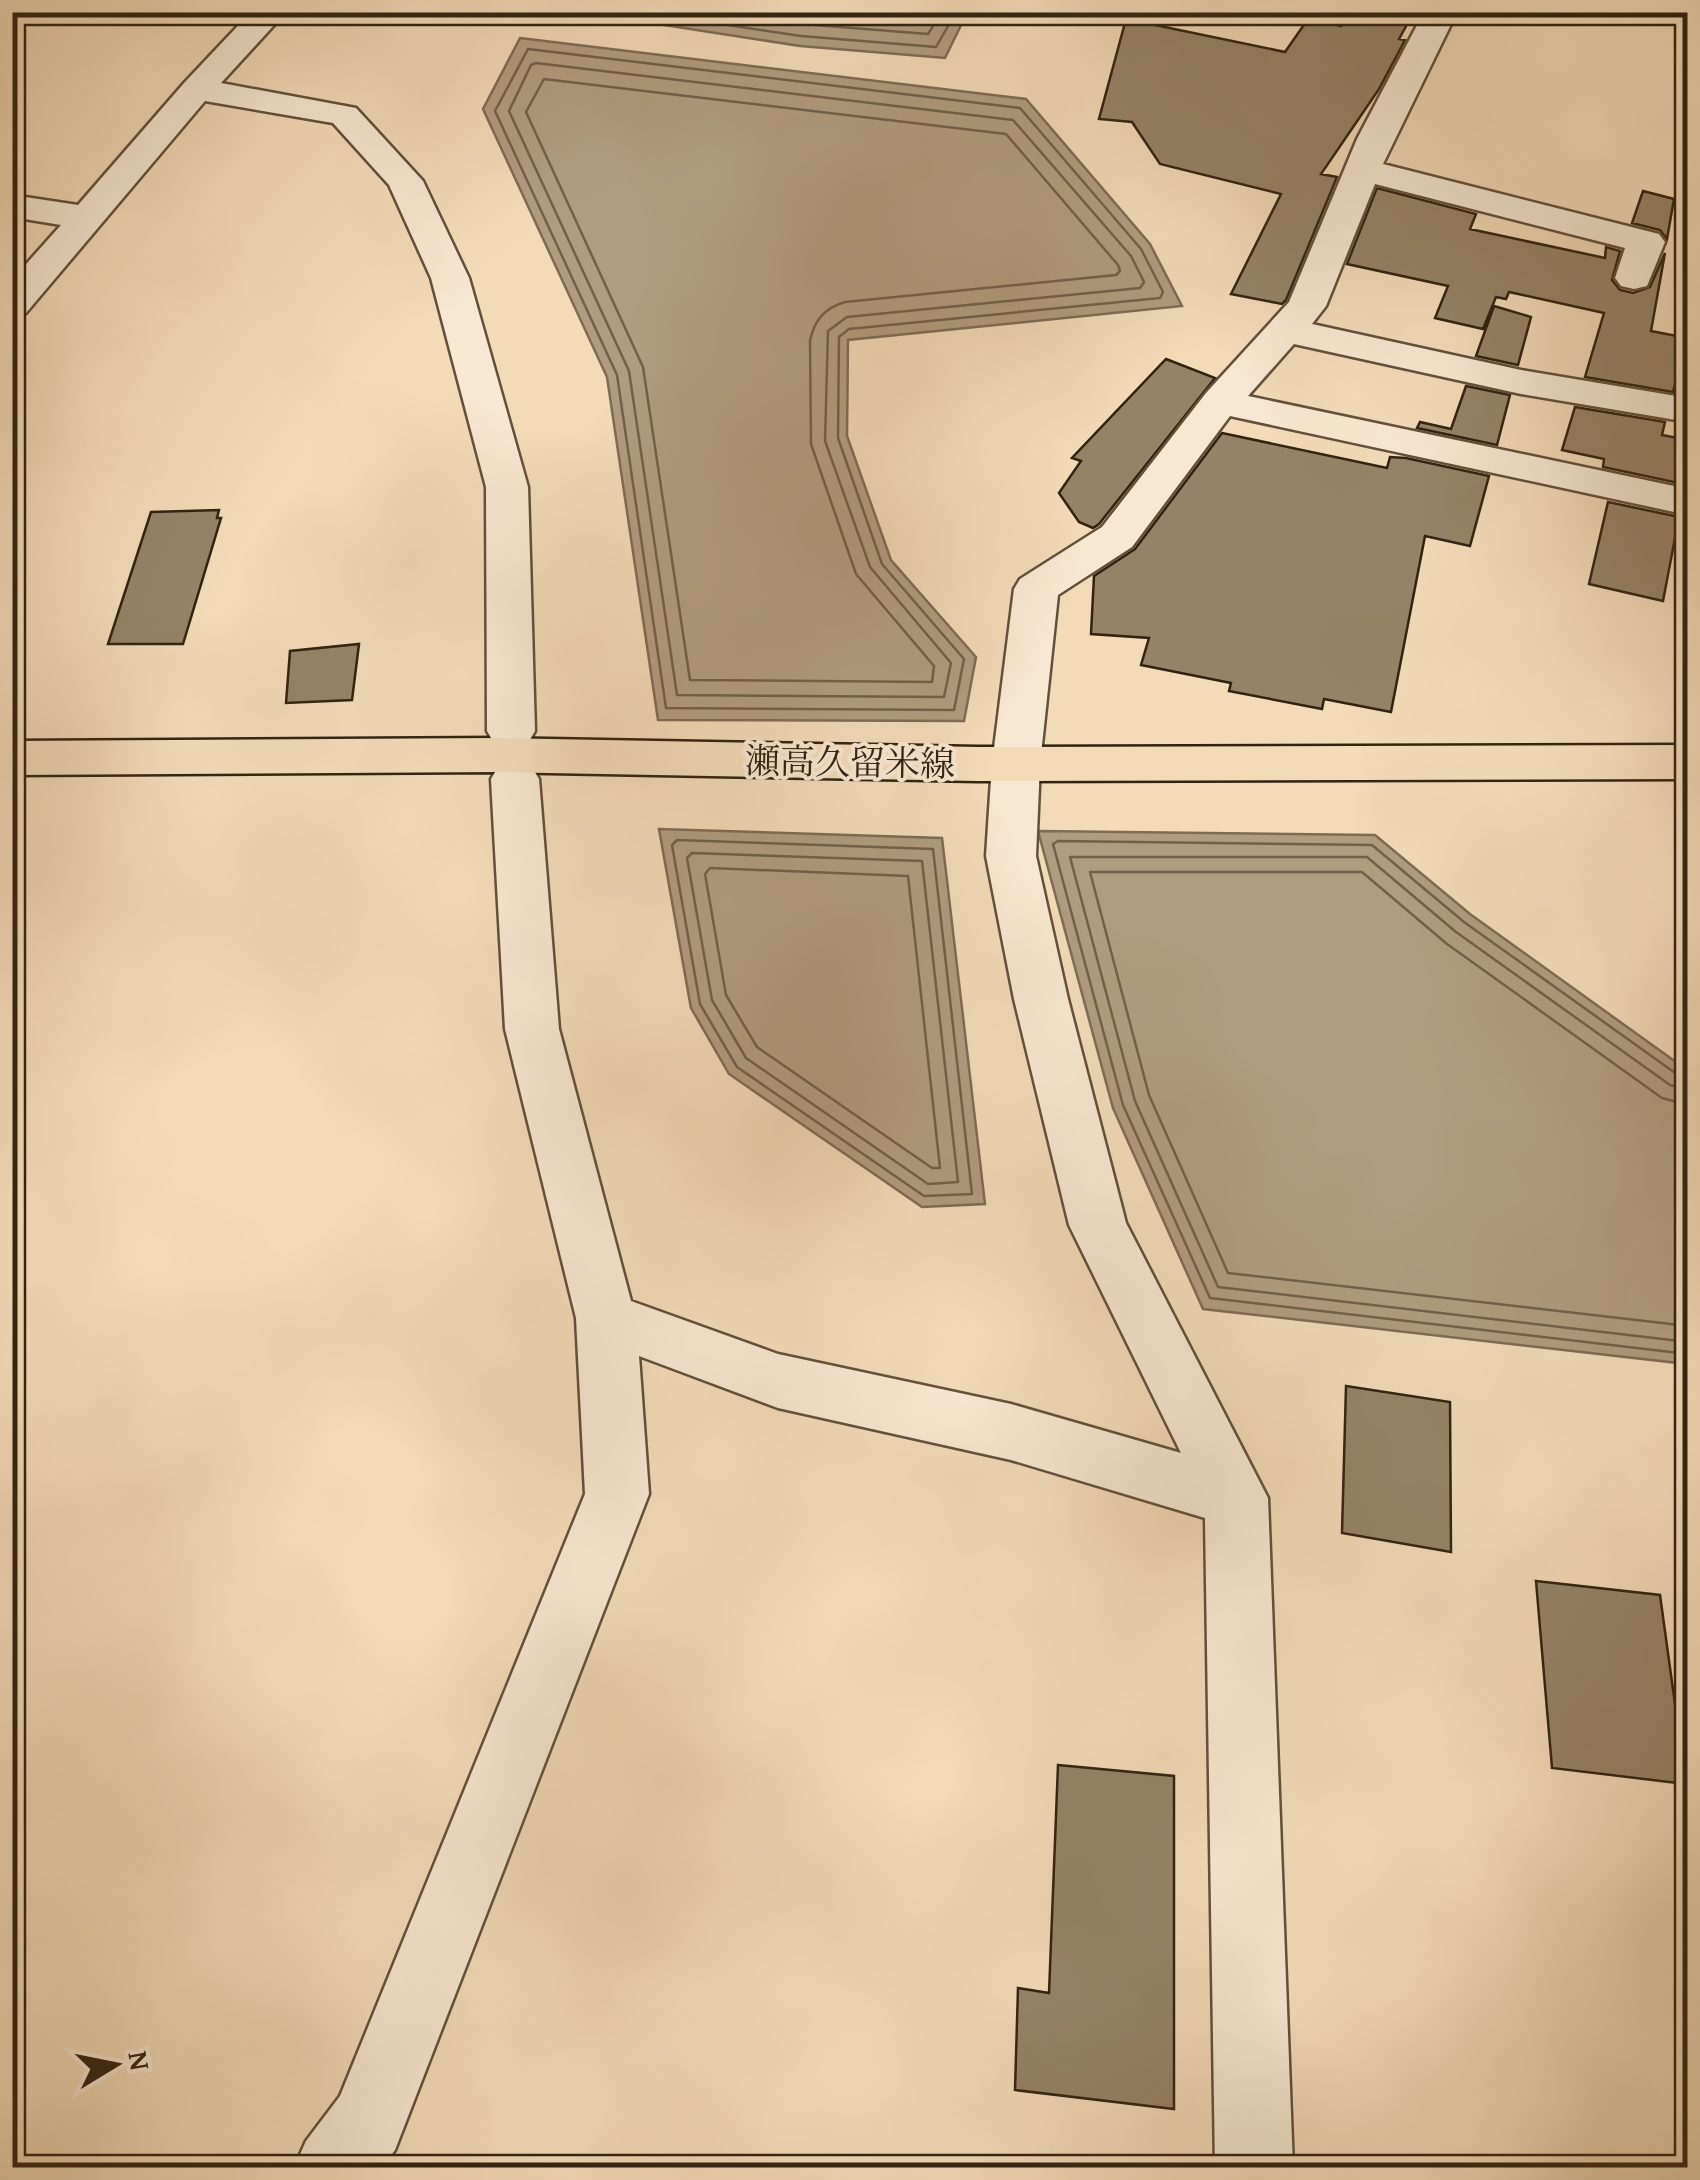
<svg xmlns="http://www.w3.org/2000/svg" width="1700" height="2180" font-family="'Gentium Book Plus','Noto Serif JP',serif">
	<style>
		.water { fill: #b19c7f; stroke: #7e6c53; stroke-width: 2.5 }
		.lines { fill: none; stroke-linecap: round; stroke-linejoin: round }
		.shore { stroke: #726048; stroke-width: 2.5 }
		.building { fill: #968367; stroke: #322310; stroke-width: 2.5 }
		.minor-casing { stroke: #62513a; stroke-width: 5 }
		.major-casing { stroke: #322310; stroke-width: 5 }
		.minor { fill: #f7e8d1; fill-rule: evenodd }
		.major { fill: #f3dbb8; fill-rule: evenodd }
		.labels { text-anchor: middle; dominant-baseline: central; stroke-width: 8; stroke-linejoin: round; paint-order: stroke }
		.street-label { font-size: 35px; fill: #322310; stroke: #f7e8d1 }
	</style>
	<rect width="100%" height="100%" fill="#f3dbb8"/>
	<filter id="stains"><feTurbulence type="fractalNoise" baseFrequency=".002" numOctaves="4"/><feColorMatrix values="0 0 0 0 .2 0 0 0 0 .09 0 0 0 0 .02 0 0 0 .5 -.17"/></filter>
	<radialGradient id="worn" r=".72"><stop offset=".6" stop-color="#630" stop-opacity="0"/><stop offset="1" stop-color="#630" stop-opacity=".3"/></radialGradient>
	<path class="water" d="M587 13 967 12V13L945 58 800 46Z
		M520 38 1026 99 1150 244 1182 306 848 340 847 436 891 560 976 657 964 721 658 720 607 377 483 109Z
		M659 829 942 838 985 1204 922 1207 729 1074 691 1008Z
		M1038 831 1375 835 1470 914 1687 1070V1364L1203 1309 1113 1108Z"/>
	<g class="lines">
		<path class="shore" d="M641 12 801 36 936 47 956 12
			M726 12 802 24 928 34 942 12
			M528 49 1020 108 1141 249 1163 292 1160 298 849 329 839 337 838 438 882 564 964 659 954 710 666 708 617 375 495 111Z
			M536 63 1013 120 1131 256 1144 282 1140 288 847 317 828 331 825 441 870 567 951 663 944 697 677 695 629 371 509 111 531 65Z
			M544 79 1006 134 1118 265 1120 271 1116 275 845 302C825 308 814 320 810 341L811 444 856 574 934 666 932 682 690 680 643 367 526 112Z
			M677 840 933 849 972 1194 924 1196 737 1067 700 1004 672 845Z
			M692 853 922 861 958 1182 928 1184 746 1058 712 1000 687 858Z
			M710 868 908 876 940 1168H932L757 1047 726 995 705 874Z
			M1688 1077 1678 1075 1464 922 1372 845 1058 841 1053 844 1123 1105 1210 1298 1688 1354
			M1688 1090 1670 1085 1456 932 1367 857H1070L1135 1101 1218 1287 1688 1342
			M1688 1105 1662 1098 1447 944 1362 872H1090L1149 1095 1228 1273 1688 1326"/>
	</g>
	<path class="building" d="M1351 12H1414L1399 39 1405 40 1379 89 1321 174 1337 177 1286 300 1282 304 1231 294 1281 194 1160 164 1132 122 1099 119 1126 19 1285 52 1308 19 1341 26Z
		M1377 188 1476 214 1470 229 1605 258 1606 247 1620 251 1612 280 1620 290 1633 293 1650 287 1665 253 1651 331 1687 338 1673 392 1585 377 1604 313 1509 292 1506 299 1496 297 1483 329 1435 318 1448 286 1347 264Z
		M1643 191 1674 199 1667 239 1660 230 1632 223Z
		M1494 306 1531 317 1518 365 1476 356Z
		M1166 359 1215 378 1099 524 1093 528 1079 522 1059 493 1081 461 1072 458Z
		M1466 386 1510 395 1497 445 1417 428 1420 422 1451 429Z
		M1575 407 1665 422 1662 435 1688 440V485L1603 467 1604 459 1562 450Z
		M1222 433 1387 468 1390 457 1406 458 1489 476 1470 546 1425 536 1391 712 1324 699 1322 709 1229 691 1231 683 1141 665 1149 638 1091 634 1094 576 1135 549Z
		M1608 502 1679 517 1663 601 1589 584Z
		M219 510 217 518H221L183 644H108L151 512Z
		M359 644 352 700 286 703 290 651Z
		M1346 1386 1450 1402 1451 1552 1342 1533Z
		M1536 1581 1660 1595 1686 1784 1552 1768Z
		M1058 1765 1174 1776V2109L1015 2090 1018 1988 1049 1993Z"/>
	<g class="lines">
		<g class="minor-casing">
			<path id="minor" d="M251 12H286L221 83 356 108 423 181 469 278 528 487 535 731 528 743 511 747 494 743 487 731 486 487 431 278 389 185 333 123 205 101 26 313 12 316V280L61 225 12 217V195L78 205 185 82Z
				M1424 12H1457L1383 164 1659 234 1665 242 1647 286 1634 289 1621 286 1615 278 1625 248 1375 184 1326 306 1312 324 1521 370 1688 398V422L1521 394 1294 344 1248 396 1688 489V515L1230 416 1132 547 1058 595 1040 764 1036 856 1068 999 1126 1223 1268 1498 1293 2168H1215L1205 1518 1011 1460 778 1408 639 1356 649 1494 395 2150 382 2168H294L306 2141 340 2096 585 1494 576 1318 505 1029 491 779 498 767 515 762 532 767 539 779 559 1029 631 1301 778 1354 1011 1404 1181 1453 1069 1225 1014 999 986 856 992 764 1014 589 1020 579 1102 527 1206 393 1289 302 1357 139Z"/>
		</g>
		<g class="major-casing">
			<path id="major" d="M498 738 978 747 1688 745V779L978 781 498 772 12 775V741Z"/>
		</g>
		<use href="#minor" class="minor"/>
		<use href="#major" class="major"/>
	</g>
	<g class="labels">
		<g class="street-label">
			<text transform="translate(850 762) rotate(1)">瀬高久留米線</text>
		</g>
	</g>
	<rect width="1700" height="2180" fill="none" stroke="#f3dbb8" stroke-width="50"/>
	<rect x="15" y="15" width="1670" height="2150" fill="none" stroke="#322310" stroke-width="5"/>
	<rect x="25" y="25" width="1650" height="2130" fill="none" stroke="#322310" stroke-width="2.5"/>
	<g transform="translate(115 2065) rotate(80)" stroke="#f7e8d1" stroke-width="8" paint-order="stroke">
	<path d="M0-8L18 38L0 25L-18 38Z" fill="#322310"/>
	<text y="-15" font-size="28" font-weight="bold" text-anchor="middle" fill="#322310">N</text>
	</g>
	<rect width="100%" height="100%" filter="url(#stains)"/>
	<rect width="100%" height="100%" fill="url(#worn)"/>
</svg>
